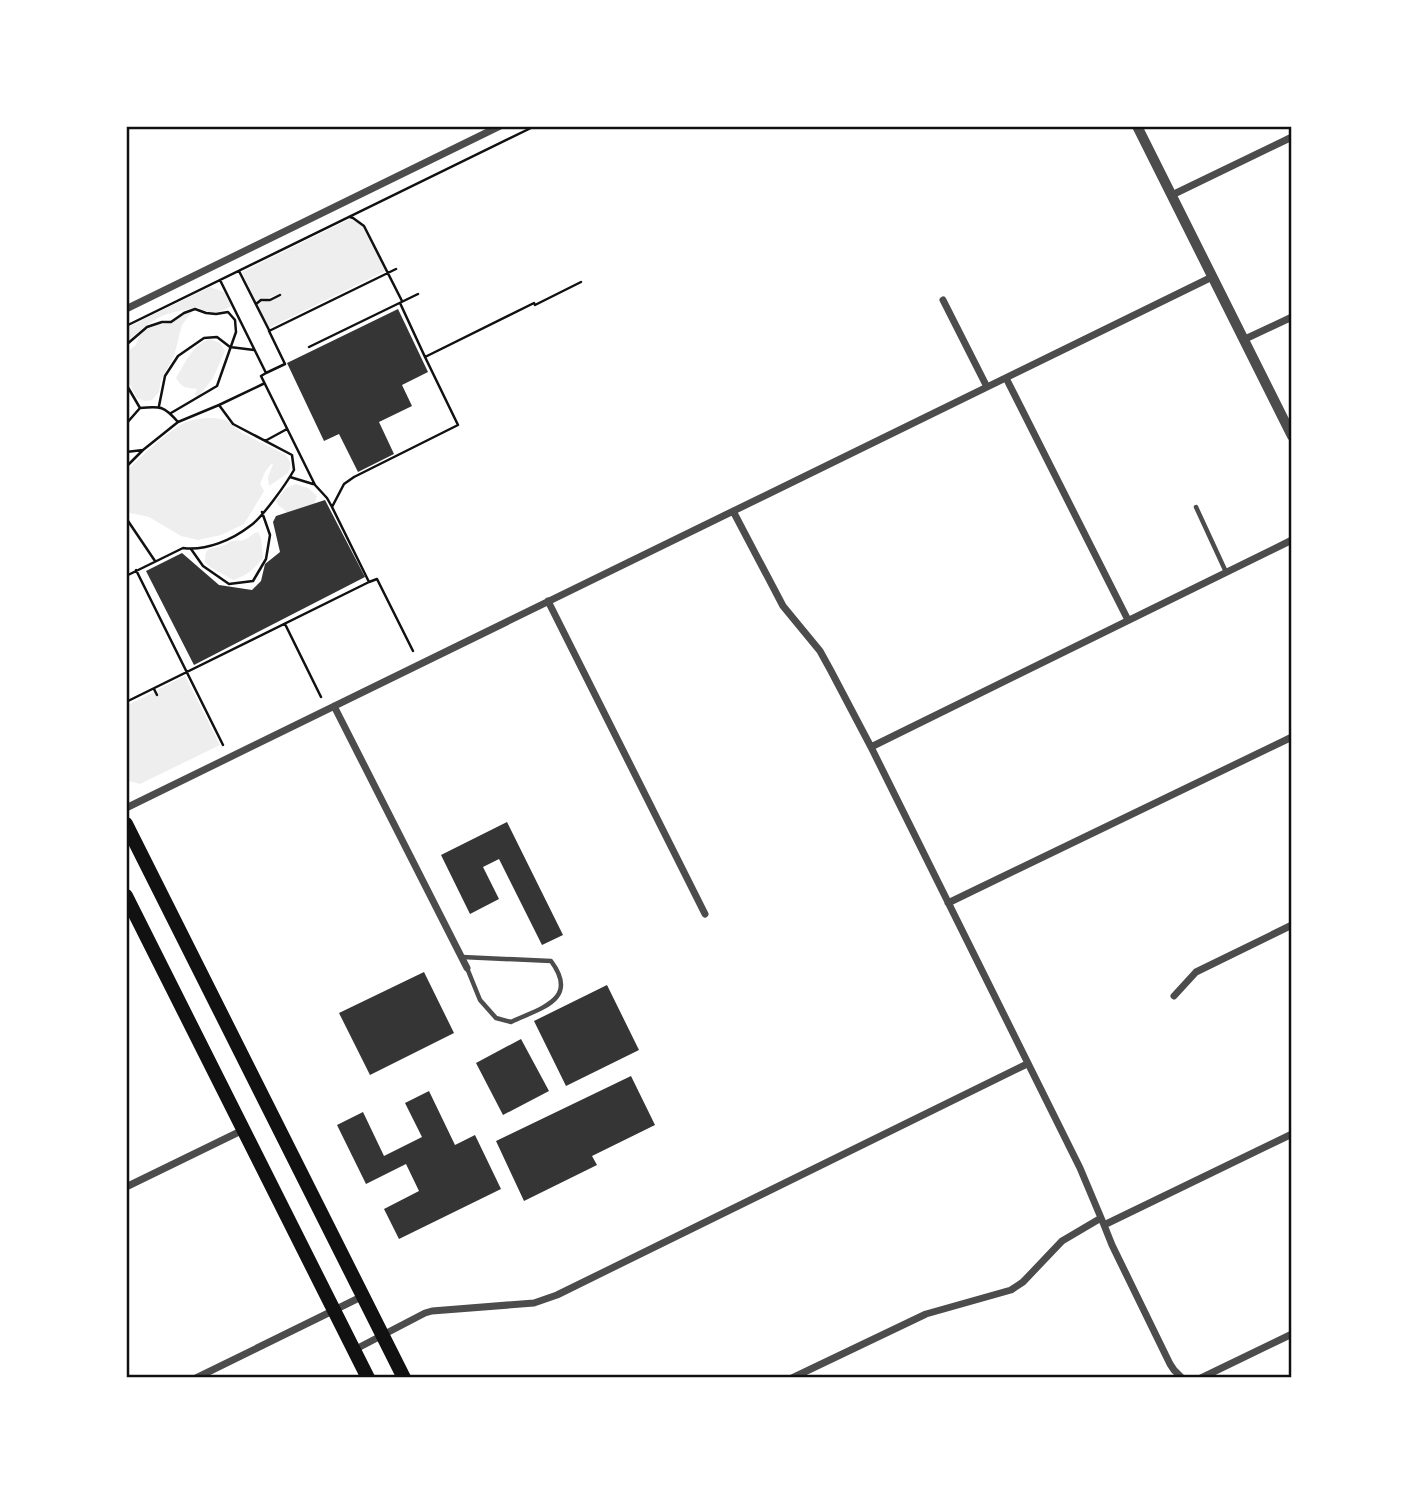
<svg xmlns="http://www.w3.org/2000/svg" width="1418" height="1504" font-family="Mulish,sans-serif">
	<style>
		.green { fill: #eee }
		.building { fill: #353535 }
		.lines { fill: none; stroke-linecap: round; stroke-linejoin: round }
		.path { stroke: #111; stroke-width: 2.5 }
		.service { stroke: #4c4c4c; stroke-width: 4.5 }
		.minor { stroke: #4c4c4c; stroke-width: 7 }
		.tertiary { stroke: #4c4c4c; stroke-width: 10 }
		.trunk { stroke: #111; stroke-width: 14 }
		.neatline { fill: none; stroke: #111; stroke-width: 2.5 }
	</style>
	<rect width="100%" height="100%" fill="#fff"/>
	<path class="green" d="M350 219 358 223 363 227 385 271 269 328 257 304C264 299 273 302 280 295L279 294C271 298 263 297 256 302L242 272Z
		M210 287 224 292 231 306C219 314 210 315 197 307 184 311 170 311 158 318 147 324 136 334 126 342V328Z
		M192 312 182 325 174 356 161 380 159 392 152 400 145 401 137 398 132 389 126 377V353L136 345 140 335 147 329 157 325 171 323 185 313Z
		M210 339 220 343 225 351 213 378 199 396H196L195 394 197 389C185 387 183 389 176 378 186 362 191 346 210 339Z
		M214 418 226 420 242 433 286 455 291 464 288 473 269 486 268 477 273 464 272 463 265 472 260 484 264 491 244 524 221 535 198 540 181 536 149 517 126 512V472C140 457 164 435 182 424 191 419 203 418 214 418Z
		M296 484 308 488 317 496 314 504 287 513C284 508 278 507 276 501L286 488Z
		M258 532 261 538 263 558C254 569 247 576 233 580L210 567 205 562C205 545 211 550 222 546 226 545 229 542 232 541 236 540 240 541 244 540 249 538 252 534 258 532Z
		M185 676 220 745 140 784 126 780V711L128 710 126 706 154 692 156 696 159 695 157 690Z"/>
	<path class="building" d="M398 309 428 372 402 385 412 406 379 422 394 454 358 472 339 434 324 441 287 363Z
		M325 500 365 577 194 665 146 571 182 553 219 585 252 590 261 581 265 564 280 552 273 522 276 516Z
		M507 822 563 935 542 945 499 859 483 867 499 899 470 914 441 855Z
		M424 972 454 1033 370 1075 339 1013Z
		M607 985 639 1050 566 1086 534 1021Z
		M521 1039 549 1091 503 1115 476 1063Z
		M631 1076 655 1125 592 1156 597 1165 524 1201 496 1141Z
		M429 1091 455 1145 475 1135 501 1189 399 1239 384 1209 419 1191 406 1164 366 1184 337 1125 363 1112 384 1156 422 1137 405 1103Z"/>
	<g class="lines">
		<path class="path" d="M350 217 353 218 364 226 402 301
			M239 271 269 330
			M220 280 266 373 261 376 315 485 327 498 332 507
			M400 303 425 357
			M256 304 261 300H270L280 295
			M126 326 535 126
			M126 345 147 327 162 322H171L184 313 195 309 206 313 216 314 228 312 235 320 236 332 217 386 171 413
			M309 347 418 294
			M266 373 285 364 269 331 396 269
			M126 384 140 408
			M219 405 263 384
			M159 406 165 376 178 356 204 338 217 337 230 347 254 350
			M126 424 140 408C161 406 164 406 178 422
			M265 441 287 429
			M126 452 143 450
			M126 467 143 450 178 422 219 405 233 424 292 455 294 470C286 484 262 518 250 526 232 540 206 551 183 548L126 576
			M290 477 313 484
			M126 518 155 561
			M191 549 203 566 229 584 253 581 266 559 270 535 262 512
			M136 570 223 745
			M285 624 321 697
			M413 651 377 579 369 582 332 507 344 484 354 477 458 425 425 357 534 303 535 305 581 282
			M154 689 157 695
			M126 702 369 582
			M126 709 127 711"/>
		<path class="service" d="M1196 507 1226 572
			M462 957 551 961C580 1000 540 1008 511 1022L496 1018 480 1000 467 968"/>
		<path class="minor" d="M1172 195 1292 137
			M943 300 987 387
			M126 309 500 126
			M1243 340 1292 317
			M1006 378 1128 620
			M733 511 783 606 820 651 831 671 871 747 1080 1168 1104 1225
			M548 601 705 914
			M334 706 467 968
			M871 747 1292 540
			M126 808 1212 277
			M948 903 1292 737
			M1174 996 1196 972 1292 925
			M126 1187 243 1130
			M354 1350 425 1313 432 1311 534 1303 557 1295 1027 1064
			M196 1378 363 1296
			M792 1378 926 1314 1011 1290 1023 1282 1062 1241 1101 1218
			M1182 1378 1174 1370 1170 1364 1112 1245 1104 1225 1292 1134
			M1201 1378 1292 1334"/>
		<path class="tertiary" d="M1137 126 1292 436"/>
		<path class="trunk" d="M126 824 404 1378
			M126 896 368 1378"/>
	</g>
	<rect width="1418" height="1504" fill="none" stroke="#ffffff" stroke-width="256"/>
	<rect x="128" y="128" width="1162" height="1248" class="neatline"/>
</svg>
